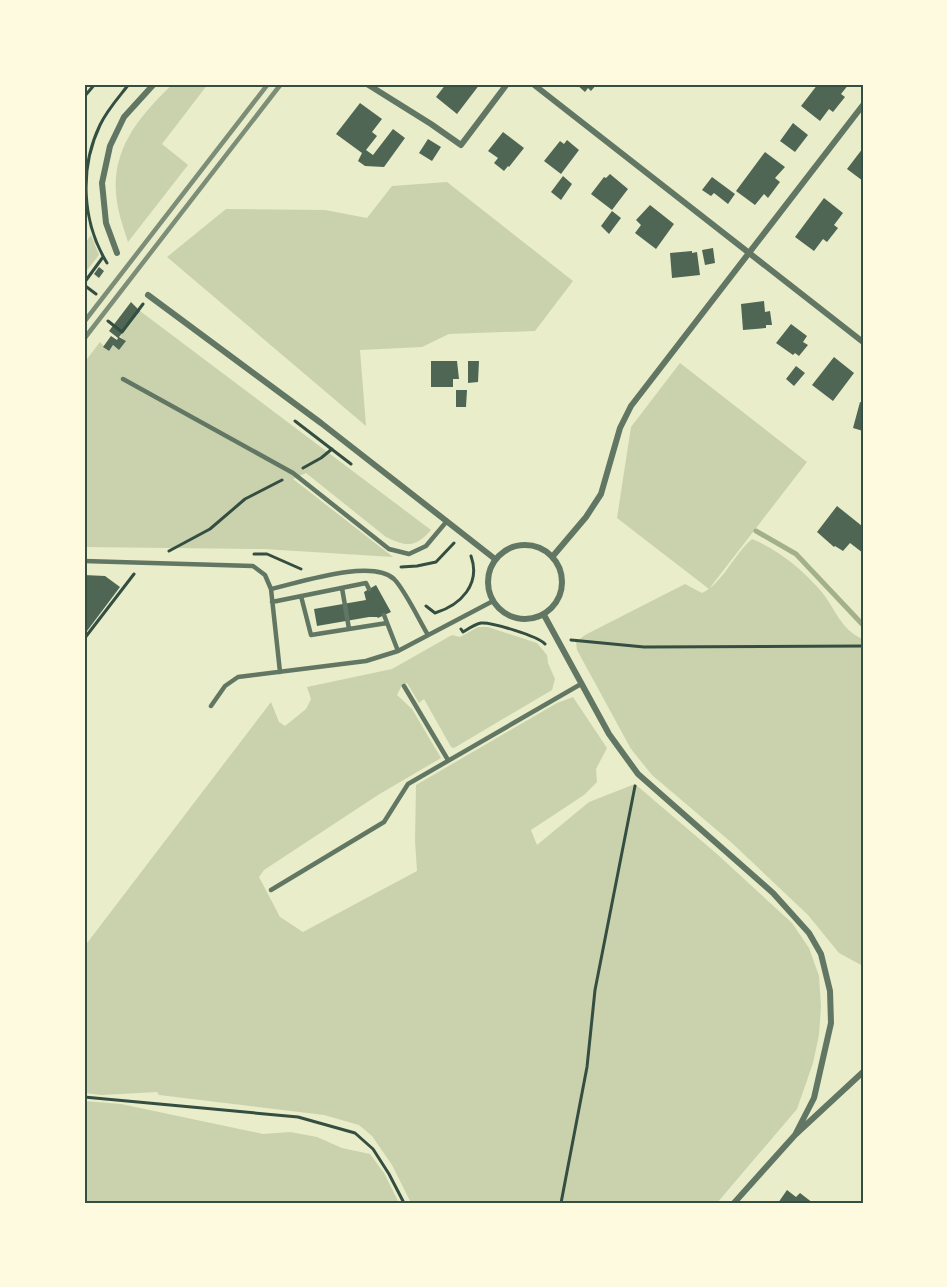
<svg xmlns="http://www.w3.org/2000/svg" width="947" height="1287" font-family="'Source Sans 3',sans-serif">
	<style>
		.green { fill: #cad2ad }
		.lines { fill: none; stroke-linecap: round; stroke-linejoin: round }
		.stream { stroke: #a3b18a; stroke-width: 5 }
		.building { fill: #4f6655 }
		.path { stroke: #344e41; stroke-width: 3 }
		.service { stroke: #617663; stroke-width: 4.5 }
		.minor { stroke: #617663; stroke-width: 6 }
		.rail { stroke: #7c8e77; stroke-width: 4.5 }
		.neatline { fill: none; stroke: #344e41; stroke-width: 2 }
	</style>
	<rect width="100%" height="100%" fill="#e9edc9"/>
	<path class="green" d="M173 84H208L162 144 188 165 128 242C124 229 119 216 117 202 109 151 139 116 173 84Z
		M447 182 573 281 535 331 449 334 422 347 360 350 366 426 167 257 226 209 325 210 367 218 392 186Z
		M91 235 99 255 84 274V245Z
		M140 311 431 530C415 548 407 547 386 537L306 473 293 479 393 557 264 549 84 547V363L100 342 108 351 113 345 119 350 125 341 120 336Z
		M680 363 807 462 709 589 617 518 631 427Z
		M752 539C777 549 803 570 820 590 835 607 840 630 863 639V966L839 953 808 915 732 843 652 775 631 749 577 650 576 642 585 635 685 584 702 593C722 584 734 554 752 539Z
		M478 627H488L537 643 547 655 548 663 555 679 552 690 454 748 451 747 424 699 419 703 407 683 401 687 397 695 412 709 441 758 378 795 264 870 259 877 280 917 303 932 417 871 415 841 416 785 557 703 573 697 607 748 596 769 597 782 584 795 531 830 537 845 589 802 635 784 717 854 792 923 809 948 819 976 821 1006 819 1035 813 1063 797 1109 717 1203H411L392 1165 372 1136 359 1125 324 1115 159 1095 157 1092 102 1095 84 1093V947L271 702 279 722 285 726 306 709 311 699 307 687 392 669 452 635 460 637Z
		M84 1101 121 1104 263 1134 290 1132 317 1137 342 1148 370 1154 384 1173 399 1203H84Z"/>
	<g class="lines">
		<path class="stream" d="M756 531 796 554 863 625"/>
	</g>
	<path class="building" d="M446 84H480L457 114 436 97Z
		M576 84H597L591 91 588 88 585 92Z
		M818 84H849L841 94 845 97 833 112 829 109 820 121 801 106Z
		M360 103 382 119 372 132 377 136 366 150 373 155 393 129 405 138 384 167 365 166 358 161 362 153 336 134Z
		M793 123 808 135 795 152 780 141Z
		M503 132 524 148 509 167 508 166 504 171 494 163 498 158 488 151Z
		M428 139 441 147 432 161 419 153Z
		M567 140 579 150 561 174 544 161 560 141 564 144Z
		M863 148V181L847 169Z
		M765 152 785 167 775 178 780 182 768 198 764 194 755 205 736 191Z
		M610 174 628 189 612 210 591 194 604 177 606 178Z
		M563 176 572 184 561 200 551 192Z
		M712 177 735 194 728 204 714 193 711 196 702 190Z
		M824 198 843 213 834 225 838 228 827 242 823 239 814 251 795 237Z
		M650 205 674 224 656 249 635 233 641 225 636 220Z
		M612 211 621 218 609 234 601 226Z
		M713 248 715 263 705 265 702 250Z
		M692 251V253L697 252 700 275 672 278 670 253Z
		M99 267 104 271 99 278 94 274Z
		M764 301 765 312 770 311 772 325H766V328L743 330 741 304Z
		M131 302 140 311 119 337 126 341 119 350 113 345 109 351 103 347 111 336 117 340 118 338 109 331Z
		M791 324 807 336 803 342 808 345 799 356 795 353 793 355 776 343Z
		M834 357 854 373 833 401 812 385Z
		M431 361H457L459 379H453V387H431Z
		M468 361H479L478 382 468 383Z
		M796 366 805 373 794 386 786 379Z
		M456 390H467L466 407H456Z
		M860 402 863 403V431L853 428Z
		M837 506 862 526 863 553 850 543 843 551 835 546 834 547 817 532Z
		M84 575 105 576 120 587 84 635Z
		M376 585 391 612 378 618 377 617H369L317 626 314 609 366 600 364 592Z
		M787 1190 796 1197 800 1193 813 1203H778Z"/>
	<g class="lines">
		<path class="path" d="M84 97 95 84
			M107 263C82 222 79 169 100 125 107 110 119 97 129 84
			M84 283 103 257
			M84 285 96 294
			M108 321 122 332 143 304
			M295 421 351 464
			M303 468 321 458 332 449
			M169 551 210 529 245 499 282 480
			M254 554H267L301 569
			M401 567 417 566 436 562 454 543
			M426 606 435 613C461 605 481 584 471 556
			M461 629 463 632C468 629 475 624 481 623 491 622 538 636 545 644
			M84 639 134 574
			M571 640 644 647 863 646
			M84 1097 298 1117 355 1133 373 1149 389 1174 404 1203
			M561 1203 587 1067 595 990 635 786"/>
		<path class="service" d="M123 379 293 473 389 549 409 554 426 546 447 521
			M84 561 253 566 265 575 271 589 280 672
			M342 588 349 629
			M271 589C298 583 372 558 394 579 405 590 419 620 428 635
			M301 596 311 635 387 623
			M272 602 366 583 369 589
			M384 615 398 651
			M404 686 448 760
			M211 706 225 686 238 677 366 661 398 651 493 601
			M271 890 384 822 408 784 581 684"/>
		<path class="minor" d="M367 84 431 124 461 145 507 84
			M533 84 863 342
			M117 253 106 223 102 183 110 146 124 117 154 84
			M148 295 321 423 495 559
			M488 582a37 37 0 1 1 74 0a37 37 0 1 1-74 0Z
			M553 556 586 517 601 494 620 428 631 406 863 105
			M544 615 609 734 638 774 773 893 809 933 821 954 830 991 831 1023 814 1098 795 1135
			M734 1203 795 1135 863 1072"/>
		<path class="rail" d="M84 322 268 84
			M84 339 281 84"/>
	</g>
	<rect width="947" height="1287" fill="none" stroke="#fefae0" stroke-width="171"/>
	<rect x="86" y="86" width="776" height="1116" class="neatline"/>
</svg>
